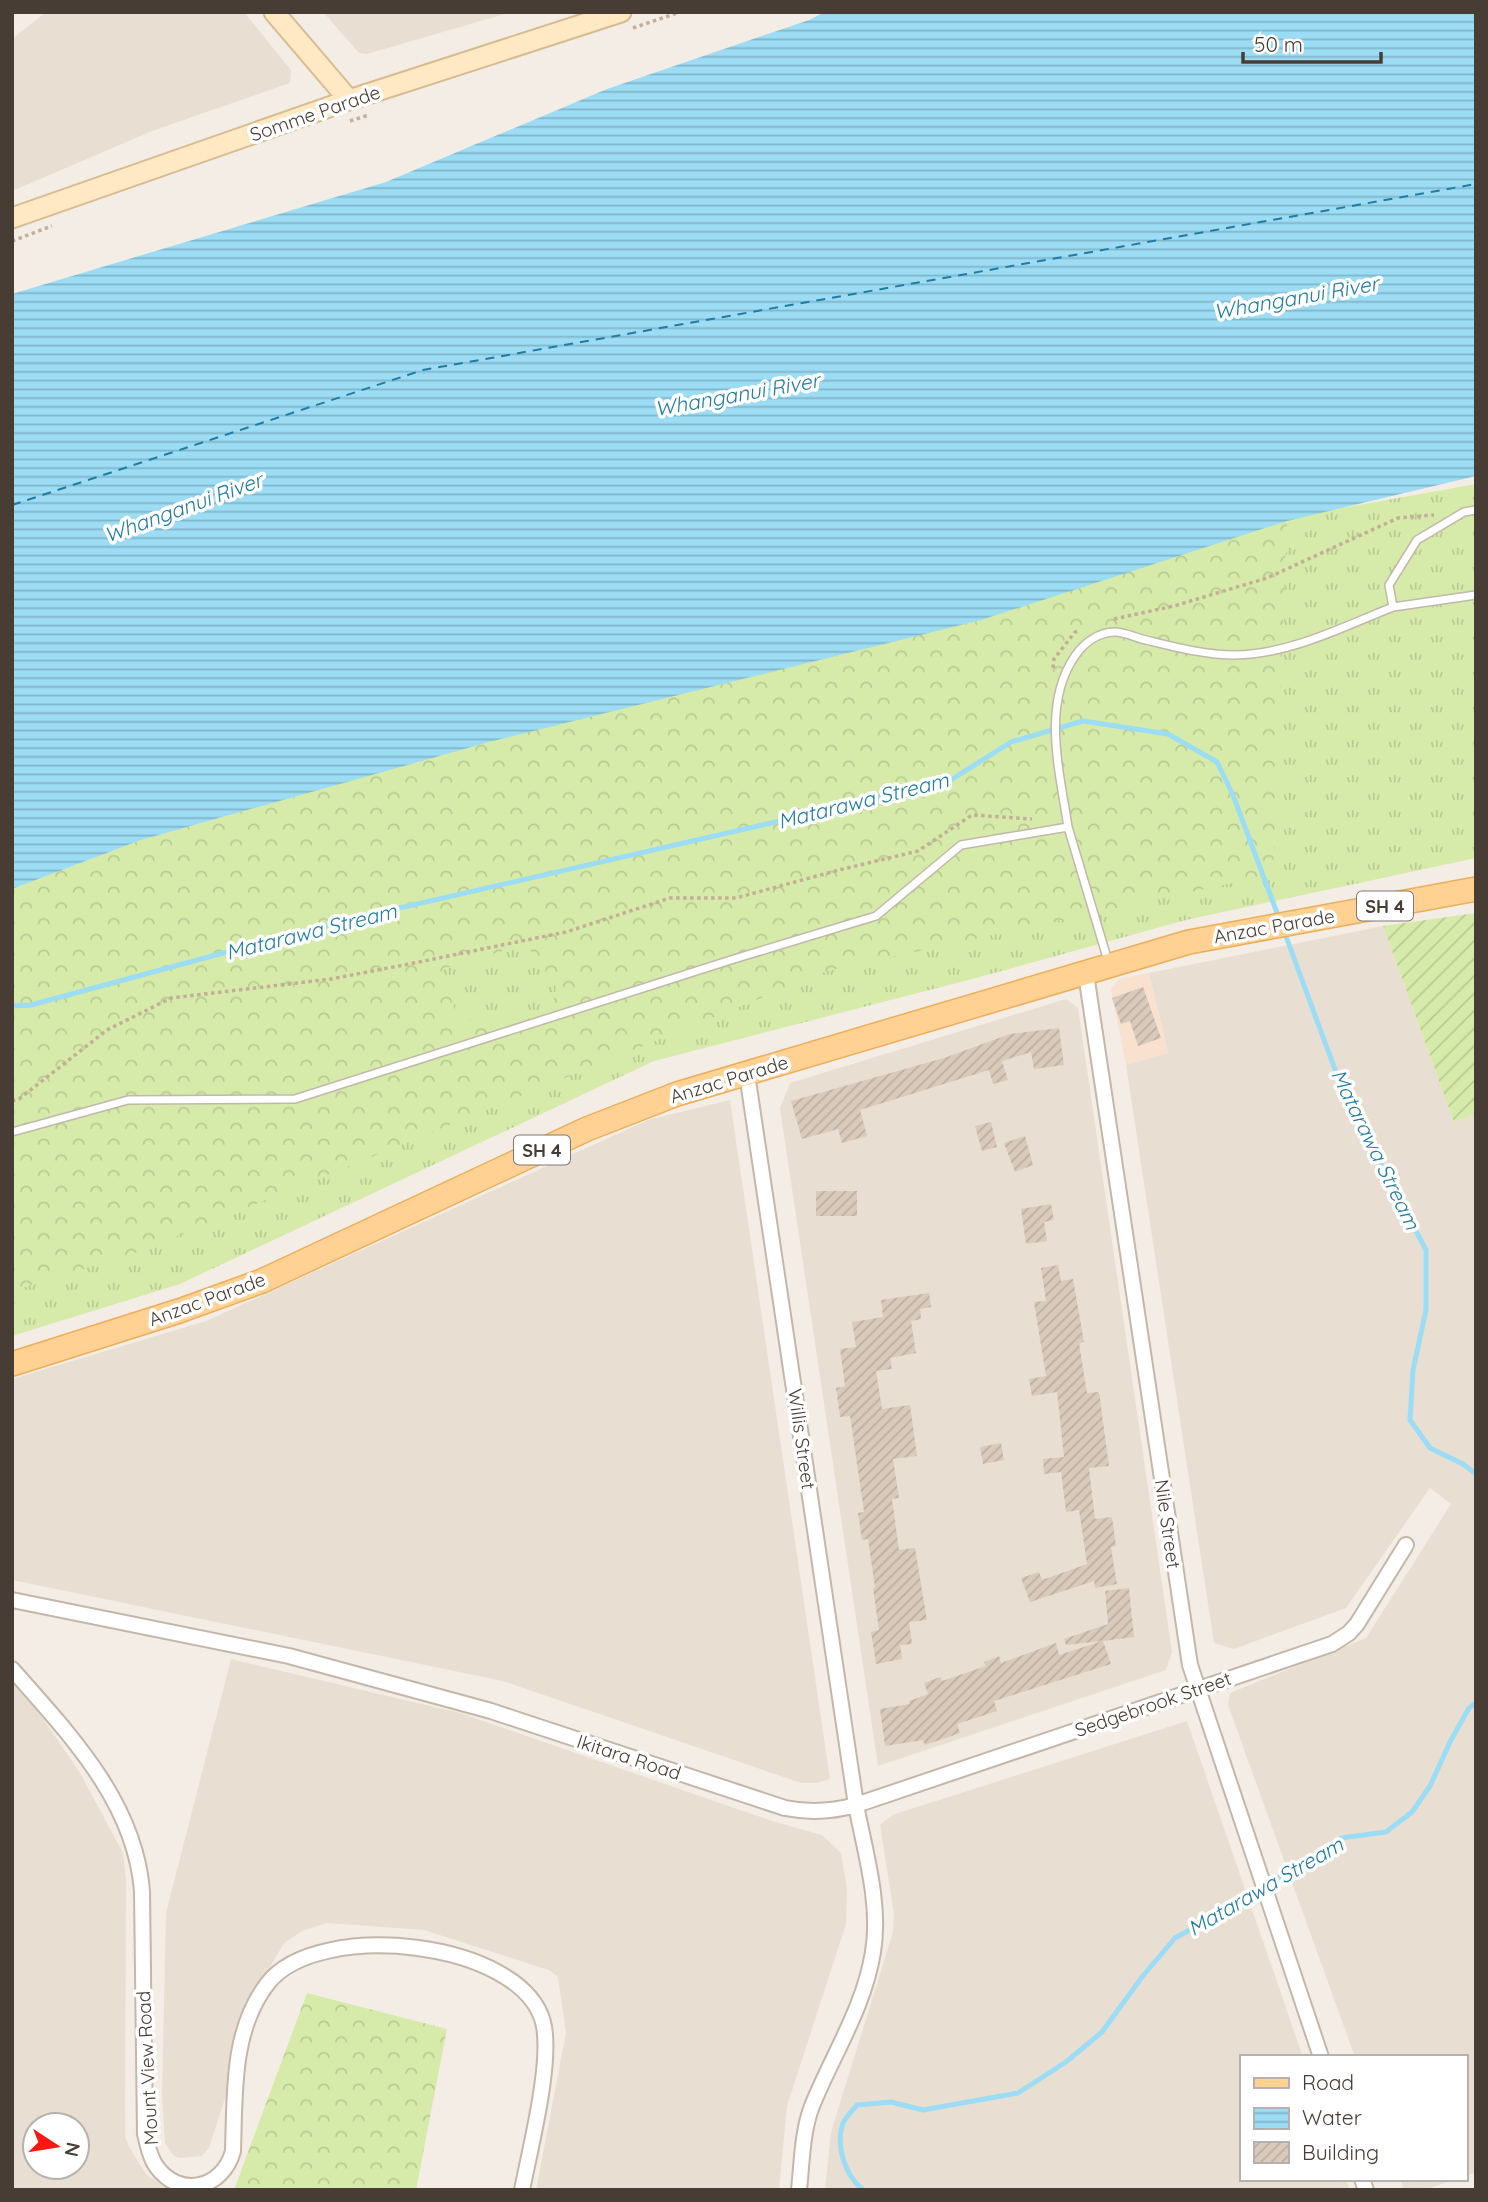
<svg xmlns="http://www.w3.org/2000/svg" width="1488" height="2202" font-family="Quicksand,sans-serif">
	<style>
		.residential { fill: #e8dfd2; fill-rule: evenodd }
		.commercial { fill: #f8e1ce }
		.grass { fill: url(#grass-tufts) }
		.forest { fill: url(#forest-crowns); fill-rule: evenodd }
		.garden { fill: url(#garden-furrows) }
		.water { fill: url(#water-rules) }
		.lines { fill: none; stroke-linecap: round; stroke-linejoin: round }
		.stream { stroke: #9cdcf5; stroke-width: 5 }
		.ferry { stroke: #227ca1; stroke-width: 2; stroke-dasharray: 9 7; stroke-linecap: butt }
		.building { fill: url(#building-hatch) }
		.lane-casing { stroke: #c3b7aa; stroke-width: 10 }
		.street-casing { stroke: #c3b7aa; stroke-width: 18 }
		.secondary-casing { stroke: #d7bc91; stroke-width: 23 }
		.primary-casing { stroke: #ecae5a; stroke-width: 26 }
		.path { stroke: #c3ae97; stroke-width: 3.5; stroke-dasharray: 3.5 3.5; stroke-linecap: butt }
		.lane { stroke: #fff; stroke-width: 7 }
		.street { stroke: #fff; stroke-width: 14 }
		.secondary { stroke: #ffe9c4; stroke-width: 19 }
		.primary { stroke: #ffd293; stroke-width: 23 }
		.labels { text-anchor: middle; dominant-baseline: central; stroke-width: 7; stroke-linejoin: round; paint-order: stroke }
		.shield { fill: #fff; stroke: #7e7771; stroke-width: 2 }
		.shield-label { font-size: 18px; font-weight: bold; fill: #473d34 }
		.street-label { font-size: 19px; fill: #473d34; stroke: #fff }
		.water-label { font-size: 21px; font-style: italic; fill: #227ca1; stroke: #fff }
	</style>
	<defs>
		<pattern id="grass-tufts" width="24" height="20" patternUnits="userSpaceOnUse" patternTransform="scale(1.75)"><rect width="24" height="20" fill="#d6ebaa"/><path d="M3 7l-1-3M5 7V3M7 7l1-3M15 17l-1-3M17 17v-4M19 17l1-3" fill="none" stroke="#b9ca93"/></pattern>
		<pattern id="forest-crowns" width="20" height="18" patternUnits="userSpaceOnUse" patternTransform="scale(1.75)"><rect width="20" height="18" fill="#d6ebaa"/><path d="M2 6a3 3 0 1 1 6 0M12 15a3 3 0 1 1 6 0" fill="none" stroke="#b9ca93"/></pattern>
		<pattern id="garden-furrows" width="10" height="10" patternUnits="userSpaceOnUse" patternTransform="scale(1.75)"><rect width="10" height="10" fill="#d6ebaa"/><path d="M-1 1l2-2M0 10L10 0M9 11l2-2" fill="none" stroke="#b9ca93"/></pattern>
		<pattern id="water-rules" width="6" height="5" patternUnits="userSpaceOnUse" patternTransform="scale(1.75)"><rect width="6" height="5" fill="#9cdcf5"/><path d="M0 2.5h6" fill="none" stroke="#81b4c7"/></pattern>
		<pattern id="building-hatch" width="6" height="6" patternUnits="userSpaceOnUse" patternTransform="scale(1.75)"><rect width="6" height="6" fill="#d9cabc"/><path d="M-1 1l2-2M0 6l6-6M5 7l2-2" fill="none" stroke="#bcaea2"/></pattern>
	</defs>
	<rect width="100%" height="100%" fill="#f4ede5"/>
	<path class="residential" d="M46 12H244L291 70 290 83 152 131 12 191V39Z
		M323 12H512L367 54 359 53Z
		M1383 926 1454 1122 1476 1114V2172L1465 2176V2057H1355L1228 1705 1230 1693 1366 1638 1451 1504 1430 1488 1346 1608 1234 1649 1214 1643 1126 1065 1168 1053 1149 973Z
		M1066 999 1078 1008 1172 1652 1166 1670 878 1766 780 1108 790 1083Z
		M730 1100 830 1779 817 1783H801L503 1681 12 1580V1379L206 1321 648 1120Z
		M231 1659 460 1713 772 1821 822 1835 841 1853 847 1889 846 1924 787 2106 779 2190H536L566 2033 558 1977 549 1970 424 1930 327 1923 302 1931 284 1943 264 1977 209 2148 202 2156 179 2158 173 2155 165 2143 162 2097 166 1913Z
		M12 1673 80 1773 123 1853 126 1880 125 2136 129 2147 146 2174 168 2190H12ZM35 2125H77V2167H35Z
		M1187 1721 1303 2057H1241V2179H1346L1350 2190H825L831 2132 893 1932 894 1914 880 1825 892 1815Z
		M1400 2179H1455L1425 2190H1404Z"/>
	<path class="commercial" d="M1149 973 1168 1053 1126 1065 1111 989 1119 979Z"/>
	<path class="grass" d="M1476 484V858L1186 920 976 978 654 1061 180 1284 12 1336V909L300 786 1208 532Z"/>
	<path class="forest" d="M1287 521 1273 874 827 971 138 1252 12 1291V889L141 840 489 742 981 620ZM526 944 556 987 550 1017 458 1021 442 969Z
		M307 1993 447 2029 416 2190H234Z"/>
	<path class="garden" d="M1476 913V1114L1454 1122 1383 926Z"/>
	<path class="water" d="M825 12H1476V476L1287 521 981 620 489 742 141 840 12 889V294L386 182 607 89 809 20Z"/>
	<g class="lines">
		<path class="stream" d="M1284 931 1344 1094 1426 1250V1310L1413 1370 1410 1420 1430 1448 1463 1464 1476 1474
			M12 1006 31 1005 334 923 946 783 1011 742 1083 721 1168 734 1217 762 1233 795 1279 918
			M863 2190C845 2175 835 2146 843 2123 846 2117 853 2110 857 2105L891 2102 923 2110 1018 2093 1066 2062 1102 2032 1142 1977 1175 1938 1233 1906 1341 1838 1386 1832 1412 1812 1430 1786 1451 1740 1469 1708 1476 1703"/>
		<path class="ferry" d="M12 505 423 370 1476 184"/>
	</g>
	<path class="building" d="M1143 987 1161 1038 1138 1046 1130 1021 1121 1024 1112 998Z
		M1059 1028 1064 1065 1034 1069 1031 1052 1002 1061 1008 1080 993 1084 989 1070 860 1110 867 1136 842 1143 838 1129 802 1139 791 1101 944 1058 1010 1034Z
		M991 1122 997 1147 982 1151 975 1126Z
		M1025 1136 1033 1165 1015 1172 1004 1143Z
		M816 1191H857V1216H816Z
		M1051 1204 1054 1220 1044 1222 1047 1241 1026 1244 1021 1209Z
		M1058 1265 1061 1281 1073 1279 1084 1342 1079 1343 1087 1393 1099 1392 1109 1466 1089 1468 1095 1519 1112 1517 1116 1546 1111 1547 1117 1584 1095 1588 1094 1581 1030 1602 1021 1578 1039 1572 1042 1580 1087 1564 1079 1510 1066 1512 1061 1472 1044 1474 1043 1459 1064 1457 1057 1392 1032 1396 1029 1379 1046 1376 1034 1302 1046 1301 1041 1268Z
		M929 1293 931 1307 920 1309 921 1319 911 1321 916 1353 890 1358 892 1369 876 1371 882 1409 910 1405 917 1456 893 1459 899 1498 892 1499 899 1550 915 1548 927 1620 909 1622 912 1644 900 1645 902 1659 876 1664 871 1632 879 1630 873 1588H875L868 1539 862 1540 858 1513 864 1512 850 1416 840 1417 836 1388 845 1386 840 1349 856 1347 852 1322 883 1317 881 1300Z
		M1001 1443 1004 1460 983 1464 980 1447Z
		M1129 1588 1134 1637 1103 1641 1111 1664 994 1701 997 1711 957 1724 960 1733 925 1745 923 1740 885 1746 880 1709 910 1704 909 1701 928 1694 924 1683 940 1677 942 1681 986 1666 984 1662 999 1656 1001 1663 1056 1643 1059 1655 1102 1641 1066 1645 1064 1639 1108 1624 1105 1591Z"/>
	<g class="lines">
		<g class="lane-casing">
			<path id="lane" d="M1476 510 1464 512 1417 540 1389 585 1393 607 1476 595
				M1068 827 1108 961
				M12 1132 128 1100 295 1099 734 959 876 916 961 845 1068 827C1060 773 1041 705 1075 656 1084 643 1098 632 1115 632 1125 632 1136 638 1146 640 1175 647 1205 655 1235 655 1291 654 1342 627 1393 607"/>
		</g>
		<g class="street-casing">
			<path id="street" d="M1086 974 1190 1665 1321 2057
				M747 1074 856 1805 1332 1644 1349 1633 1357 1624 1406 1545
				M12 1600 289 1656 491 1711 785 1808C810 1813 831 1812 856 1805 865 1852 881 1904 873 1952 864 2008 833 2054 812 2106 802 2132 802 2162 799 2190
				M12 1669C68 1733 135 1801 142 1891L145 2134C148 2145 149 2156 156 2166 179 2199 223 2189 233 2151 235 2095 231 2030 268 1983 318 1919 521 1940 543 2022 553 2060 530 2149 522 2190
				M1362 2179 1366 2190"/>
		</g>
		<g class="secondary-casing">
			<path id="secondary" d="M274 12 349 100
				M12 218 349 100 621 12"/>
		</g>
		<g class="primary-casing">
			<path id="primary" d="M12 1364 179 1311 262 1281 587 1129 677 1094 1189 942 1476 889"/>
		</g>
		<path class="path" d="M633 28 680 12
			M350 121 369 115
			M12 241 52 226
			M1114 619 1174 606 1267 578 1398 518 1434 515
			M1053 668 1054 659 1075 632 1080 631
			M12 1101 19 1099 107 1030 171 998 331 979 409 964 566 932 670 898H736L839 870 918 851 972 815 1032 819"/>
		<use href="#lane" class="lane"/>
		<use href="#street" class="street"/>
		<use href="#secondary" class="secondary"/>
		<use href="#primary" class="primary"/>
	</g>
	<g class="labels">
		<g class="shield">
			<rect x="1357" y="891.5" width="56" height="29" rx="5"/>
			<rect x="514" y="1135.5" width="56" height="29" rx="5"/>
		</g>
		<g class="shield-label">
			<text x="1385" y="906">SH 4</text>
			<text x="542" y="1150">SH 4</text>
		</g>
		<g class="street-label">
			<text transform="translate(315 113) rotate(-19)">Somme Parade</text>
			<text transform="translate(1274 926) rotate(-10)">Anzac Parade</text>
			<text transform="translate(729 1079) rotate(-17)">Anzac Parade</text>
			<text transform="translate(207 1299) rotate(-20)">Anzac Parade</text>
			<text transform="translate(802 1439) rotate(82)">Willis Street</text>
			<text transform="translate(1168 1524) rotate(82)">Nile Street</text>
			<text transform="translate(1153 1704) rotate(-19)">Sedgebrook Street</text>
			<text transform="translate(629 1757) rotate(18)">Ikitara Road</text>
			<text transform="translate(147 2068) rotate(-93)">Mount View Road</text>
		</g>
		<g class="water-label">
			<text transform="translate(1296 297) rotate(-10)">Whanganui River</text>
			<text transform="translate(737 394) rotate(-10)">Whanganui River</text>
			<text transform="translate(183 507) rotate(-20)">Whanganui River</text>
			<text transform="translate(863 800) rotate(-14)">Matarawa Stream</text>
			<text transform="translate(311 931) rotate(-14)">Matarawa Stream</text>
			<text transform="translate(1376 1149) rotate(64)">Matarawa Stream</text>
			<text transform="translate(1265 1886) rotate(-30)">Matarawa Stream</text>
		</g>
	</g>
	<rect width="1488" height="2202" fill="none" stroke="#473d34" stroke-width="28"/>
	<rect x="1240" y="2055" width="228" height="126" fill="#ffffff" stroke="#b5b1ae" stroke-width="2"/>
	<rect x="1254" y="2078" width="35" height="10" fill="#ffd293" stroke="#b5b1ae" stroke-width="2"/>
	<text x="1302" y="2090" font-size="21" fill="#473d34">Road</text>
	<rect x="1254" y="2108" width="35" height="21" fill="url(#water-rules)" stroke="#b5b1ae" stroke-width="2"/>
	<text x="1302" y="2125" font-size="21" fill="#473d34">Water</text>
	<rect x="1254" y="2142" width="35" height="21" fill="url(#building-hatch)" stroke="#b5b1ae" stroke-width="2"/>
	<text x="1302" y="2160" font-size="21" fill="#473d34">Building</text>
	<g transform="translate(56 2146) rotate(102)"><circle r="33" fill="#ffffff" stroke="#b5b1ae" stroke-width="2"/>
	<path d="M0-5L12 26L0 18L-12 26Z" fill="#ff1611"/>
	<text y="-10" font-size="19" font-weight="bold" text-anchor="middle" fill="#473d34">N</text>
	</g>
	<path d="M1243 52v10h138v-10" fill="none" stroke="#473d34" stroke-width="3.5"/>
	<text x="1254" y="52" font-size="21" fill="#473d34" stroke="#ffffff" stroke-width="5" paint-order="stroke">50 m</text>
</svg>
